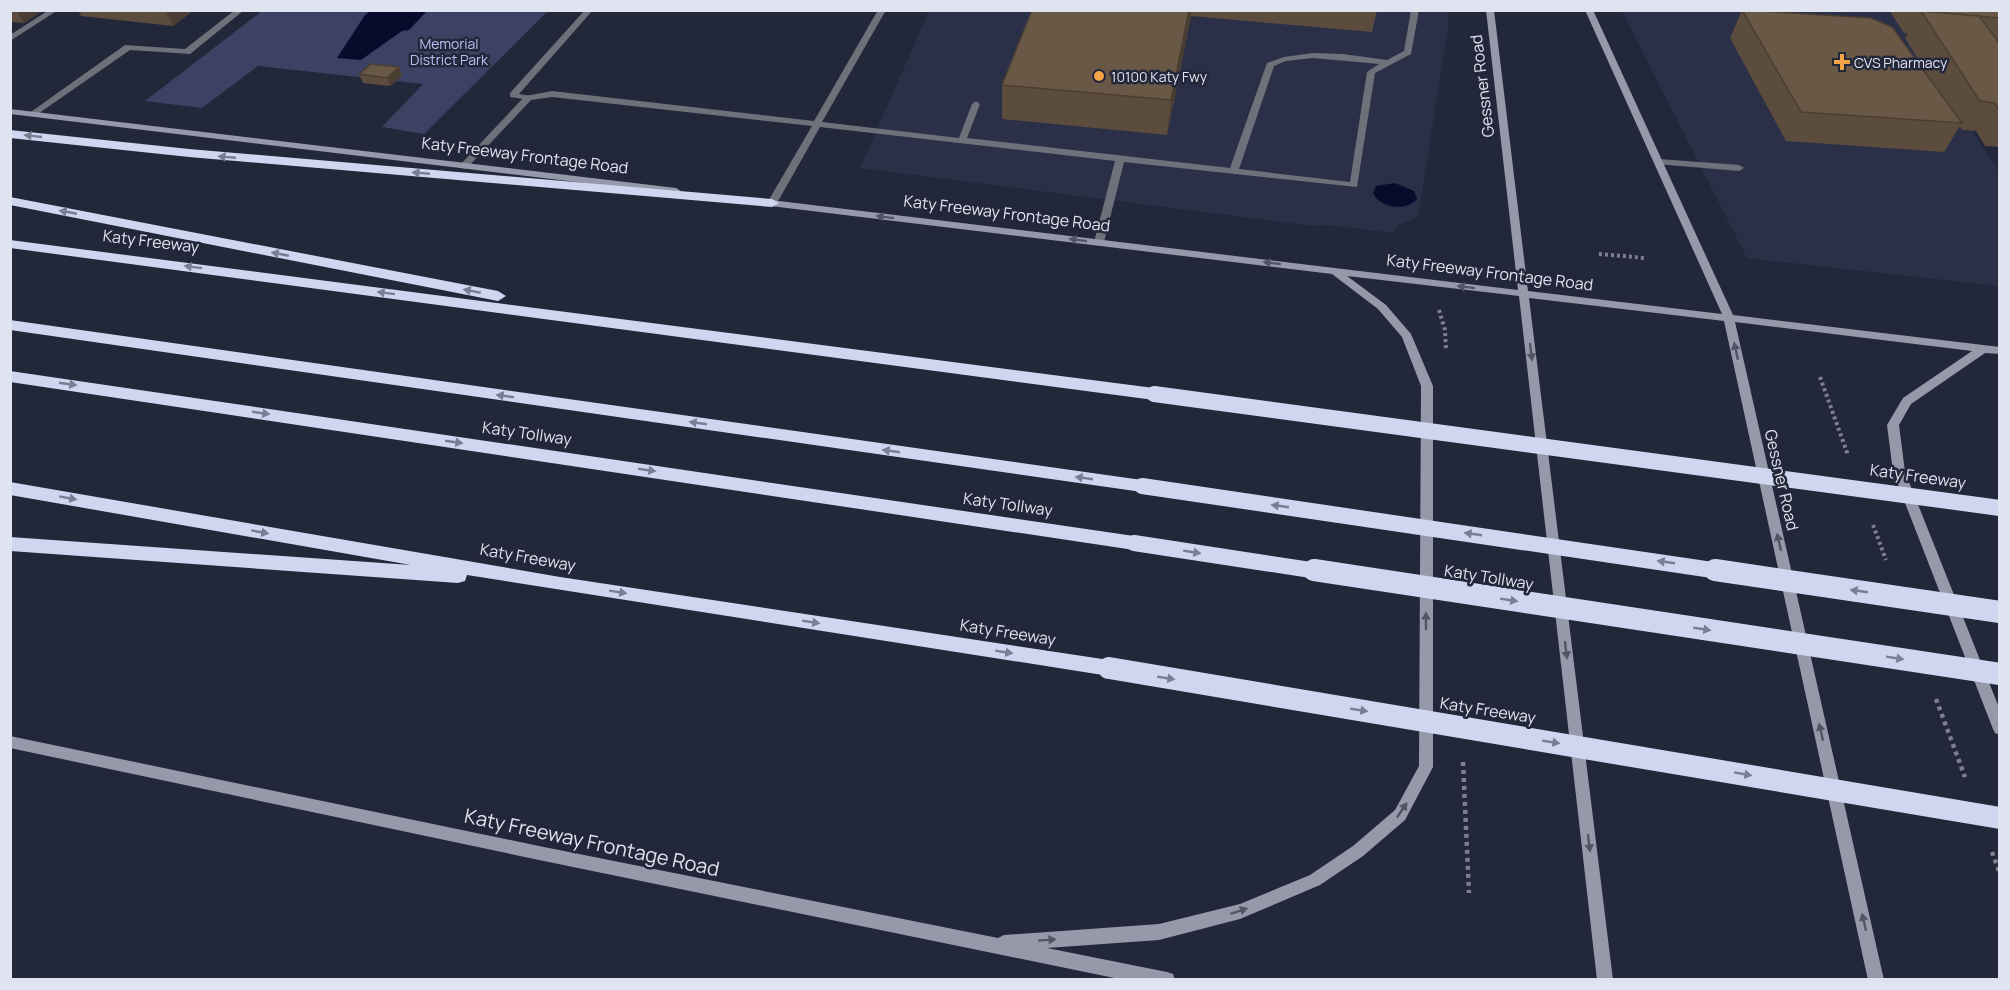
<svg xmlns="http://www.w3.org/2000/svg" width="2010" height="990" font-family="Manrope,sans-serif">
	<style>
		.built { fill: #2b3048 }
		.green { fill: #3b4263 }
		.water { fill: #080b2b }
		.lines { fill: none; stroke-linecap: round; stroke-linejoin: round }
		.path-far1 { stroke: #7c808f; stroke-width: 4; stroke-dasharray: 3 3; stroke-linecap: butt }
		.path { stroke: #7c808f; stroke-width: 4.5; stroke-dasharray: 4 4; stroke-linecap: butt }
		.service { fill: #6e717a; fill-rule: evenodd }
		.minor { fill: #6e717a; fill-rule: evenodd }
		.secondary { fill: #9599a9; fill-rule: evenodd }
		.motorway { fill: #cfd6ef; fill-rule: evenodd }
		.motorway-bridge-far1 { stroke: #cfd6ef; stroke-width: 16 }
		.motorway-bridge { stroke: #cfd6ef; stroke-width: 22 }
		.wall { fill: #5b4c3d }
		.shaded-wall { fill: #4a3e32 }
		.building { fill: #6a5847; stroke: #4a3e32; stroke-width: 1.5 }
		.oneway { fill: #797e94 }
		.oneway2 { fill: #515566 }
		.poi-dot { fill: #f4a345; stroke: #23273a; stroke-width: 2 }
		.labels { text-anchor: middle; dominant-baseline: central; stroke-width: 5; stroke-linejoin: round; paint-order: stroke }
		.far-park-label { font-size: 14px; fill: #b5c2f6; stroke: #23273a }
		.far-poi-label { font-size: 14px; fill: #e0e4f0; stroke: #23273a; text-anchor: start }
		.street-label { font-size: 16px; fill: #e0e4f0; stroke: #23273a }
		.near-street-label { font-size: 20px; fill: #e0e4f0; stroke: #23273a }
	</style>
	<rect width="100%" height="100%" fill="#23273a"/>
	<path class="built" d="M929 11H1448V28L1418 217 1396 226 1394 233 1327 225 1313 226 860 168Z
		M1622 11H1894L1999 171V286L1747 258Z"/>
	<path class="green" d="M262 11H548L424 134 382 127 423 84 258 66 202 108 145 101Z"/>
	<path class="water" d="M370 11H427L409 30 402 31 361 60 337 58 365 15Z
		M1395 183 1414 191 1417 199C1406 212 1380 208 1373 193L1376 186Z"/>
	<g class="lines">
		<path class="path-far1" d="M1599 254 1645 258
			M1439 310 1445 330 1446 350
			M1820 377 1848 455
			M1873 525 1886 560"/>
		<path class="path" d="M1936 699 1965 777
			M1463 762 1469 893
			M1992 852 2000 874"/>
		<path class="service" d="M49 10H58L10 41V35Z
			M235 10 243 11 190 54 130 50 35 116 28 114 125 45 185 49Z
			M878 10H886L822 122 959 138 972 104 976 101 980 104 967 138 1230 168 1267 63 1284 57 1313 53 1343 54 1387 60 1404 51 1411 10H1419L1411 54 1375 73 1357 187 1124 162 1104 242 1099 245 1094 242 1115 161 820 127 777 203 772 206 767 203 812 126 552 97 531 100 467 168 464 169 459 166 525 96 552 91 814 121ZM1313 58 1379 64 1367 72 1350 182 1239 169 1274 66 1286 61Z
			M1659 159 1739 165 1744 168 1739 171 1656 164V160Z"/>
		<path class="minor" d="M585 10H593L519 94 531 96V100L510 97V93Z"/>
		<path class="secondary" d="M1486 10H1494L1528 291 1722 314 1585 10H1593L1733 315 2000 347V354L1985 353 1911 404 1899 425 1905 472 2000 710V735L1995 733 1993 729 1893 472 1887 425 1903 398 1972 351 1735 322 1884 980H1868L1724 321 1529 298 1613 980H1597L1519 296 1347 276 1386 305 1411 334 1433 386V767L1405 820 1363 856 1320 885 1240 919 1159 940 1047 948 1167 972 1173 974 1175 980H1124L539 860 10 748V736L539 846 998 938 1004 935 1159 924 1240 904 1310 875 1353 846 1395 810 1419 766 1421 386 1402 337 1378 309 1332 274 762 205 757 202 762 199 1518 290Z
			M10 109 676 188 681 191 676 194 10 114Z"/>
		<path class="motorway" d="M10 130 189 149 772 199 779 203 772 207 189 157 10 138Z
			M10 197 498 291 506 296 498 301 10 205Z
			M10 240 1154 388 1160 390 1162 394 1160 398 1154 400 10 248Z
			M10 320 1142 480 1148 481 1151 486 1148 491 1142 492 10 330Z
			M10 371 1134 536 1141 538 1143 543 1141 548 1134 550 10 382Z
			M10 482 560 577 1109 660 1116 662 1119 668 1116 674 1109 676 467 575 465 581 458 583 10 551V537L411 565 10 495Z"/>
		<path class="motorway-bridge-far1" d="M1154 394 2000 508
			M1142 486 1726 572
			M1134 543 1324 572"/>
		<path class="motorway-bridge" d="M1314 570 2000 674
			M1715 570 2000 612
			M1109 668 2000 818"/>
	</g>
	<path class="wall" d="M10 10H44L24 23 10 22Z
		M78 10H194L173 26 81 16Z
		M1032 10H1377L1372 32 1191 16 1167 135 1002 119V85Z
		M1742 10 1936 88 1905 38 1908 34 1904 33 1889 10H2000V41H1998L2000 44V147L1985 146 1976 131 1962 130 1960 126 1944 152 1786 141 1730 38Z
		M399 67 402 76 390 86 363 83 359 74Z"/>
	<path class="shaded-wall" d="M16 10H44L24 23Z
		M165 10H194L173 26Z
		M1189 10H1191V16L1167 135 1171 100Z
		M399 67 402 76 390 86 387 78Z"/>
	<path class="building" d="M1032 10H1189L1171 100 1002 85Z
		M1742 10 1871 18 1892 27 1962 123 1801 112Z
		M1916 10H2000V18L1921 11V12L1916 11Z
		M1921 11 1979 16 2000 44V111L1994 103 1980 101Z
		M371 64 399 67 387 78 359 74Z"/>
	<defs><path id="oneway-solid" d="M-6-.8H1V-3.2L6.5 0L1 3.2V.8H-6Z" transform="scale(1.5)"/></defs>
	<g class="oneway">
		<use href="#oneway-solid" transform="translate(33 136) rotate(-174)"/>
		<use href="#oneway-solid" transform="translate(227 157) rotate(-175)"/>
		<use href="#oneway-solid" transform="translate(421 173) rotate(-175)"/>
		<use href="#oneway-solid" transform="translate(68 212) rotate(-169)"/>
		<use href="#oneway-solid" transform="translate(280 254) rotate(-169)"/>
		<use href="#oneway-solid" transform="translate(193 267) rotate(-173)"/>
		<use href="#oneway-solid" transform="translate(472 291) rotate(-169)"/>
		<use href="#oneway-solid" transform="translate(386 293) rotate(-173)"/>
		<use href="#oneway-solid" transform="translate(68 384) rotate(8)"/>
		<use href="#oneway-solid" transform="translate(505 396) rotate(-172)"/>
		<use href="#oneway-solid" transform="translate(261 413) rotate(8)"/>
		<use href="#oneway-solid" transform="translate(698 423) rotate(-172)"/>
		<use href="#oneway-solid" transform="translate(454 442) rotate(8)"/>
		<use href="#oneway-solid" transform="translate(891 451) rotate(-172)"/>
		<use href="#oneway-solid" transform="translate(647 470) rotate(8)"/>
		<use href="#oneway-solid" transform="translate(1084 478) rotate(-172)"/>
		<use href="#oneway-solid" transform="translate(68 498) rotate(10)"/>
		<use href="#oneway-solid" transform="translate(1280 506) rotate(-172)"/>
		<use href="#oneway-solid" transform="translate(260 532) rotate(10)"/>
		<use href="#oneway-solid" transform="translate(1473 534) rotate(-172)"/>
		<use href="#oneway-solid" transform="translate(1192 552) rotate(9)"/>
		<use href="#oneway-solid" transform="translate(1666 562) rotate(-172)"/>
		<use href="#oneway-solid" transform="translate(1859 591) rotate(-172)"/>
		<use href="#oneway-solid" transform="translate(618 592) rotate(9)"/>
		<use href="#oneway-solid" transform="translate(1509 600) rotate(9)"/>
		<use href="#oneway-solid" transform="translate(811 622) rotate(9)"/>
		<use href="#oneway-solid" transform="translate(1702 629) rotate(9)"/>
		<use href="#oneway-solid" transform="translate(1004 652) rotate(9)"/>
		<use href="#oneway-solid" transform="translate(1895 658) rotate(9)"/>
		<use href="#oneway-solid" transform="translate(1166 678) rotate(9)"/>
		<use href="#oneway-solid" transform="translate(1359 710) rotate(9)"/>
		<use href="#oneway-solid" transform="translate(1551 742) rotate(9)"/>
		<use href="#oneway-solid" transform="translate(1743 774) rotate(10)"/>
	</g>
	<g class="oneway2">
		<use href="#oneway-solid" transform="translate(885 217) rotate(-173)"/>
		<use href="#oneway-solid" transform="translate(1078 240) rotate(-173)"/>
		<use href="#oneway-solid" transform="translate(1272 263) rotate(-173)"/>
		<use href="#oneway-solid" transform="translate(1466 287) rotate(-173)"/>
		<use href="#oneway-solid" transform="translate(1736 351) rotate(-103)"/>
		<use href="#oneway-solid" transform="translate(1531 352) rotate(83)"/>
		<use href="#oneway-solid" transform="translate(1779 542) rotate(-103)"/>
		<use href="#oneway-solid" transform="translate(1426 621) rotate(-90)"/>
		<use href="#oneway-solid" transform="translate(1566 650) rotate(83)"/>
		<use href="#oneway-solid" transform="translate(1821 732) rotate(-103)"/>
		<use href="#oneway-solid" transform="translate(1402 810) rotate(-56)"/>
		<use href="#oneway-solid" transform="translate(1589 843) rotate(83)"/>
		<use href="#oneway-solid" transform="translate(1239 911) rotate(-18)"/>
		<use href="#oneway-solid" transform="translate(1864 922) rotate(-103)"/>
		<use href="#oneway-solid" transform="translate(1047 940) rotate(-4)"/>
	</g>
	<g class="poi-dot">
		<path d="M1839 53h6v6h6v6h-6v6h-6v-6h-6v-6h6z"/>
		<circle cx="1099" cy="76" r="6"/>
	</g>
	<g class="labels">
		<g class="far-park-label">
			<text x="449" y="43">Memorial<tspan x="449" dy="16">District Park</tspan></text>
		</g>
		<g class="far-poi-label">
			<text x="1854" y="62">CVS Pharmacy</text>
			<text x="1111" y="76">10100 Katy Fwy</text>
		</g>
		<g class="street-label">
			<text transform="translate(1482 86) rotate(-97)">Gessner Road</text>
			<text transform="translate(525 155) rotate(7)">Katy Freeway Frontage Road</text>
			<text transform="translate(1007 213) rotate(7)">Katy Freeway Frontage Road</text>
			<text transform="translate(151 241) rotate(7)">Katy Freeway</text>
			<text transform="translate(1490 272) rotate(7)">Katy Freeway Frontage Road</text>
			<text transform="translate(527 433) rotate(8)">Katy Tollway</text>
			<text transform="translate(1918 476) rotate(8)">Katy Freeway</text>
			<text transform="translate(1782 480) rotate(77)">Gessner Road</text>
			<text transform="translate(1008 504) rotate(8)">Katy Tollway</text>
			<text transform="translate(528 557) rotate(10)">Katy Freeway</text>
			<text transform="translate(1489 577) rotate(9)">Katy Tollway</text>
			<text transform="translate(1008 632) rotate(9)">Katy Freeway</text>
			<text transform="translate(1488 710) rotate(9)">Katy Freeway</text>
		</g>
		<g class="near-street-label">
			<text transform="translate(592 842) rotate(12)">Katy Freeway Frontage Road</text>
		</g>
	</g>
	<rect width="2010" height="990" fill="none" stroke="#e0e4f0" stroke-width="24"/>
</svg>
